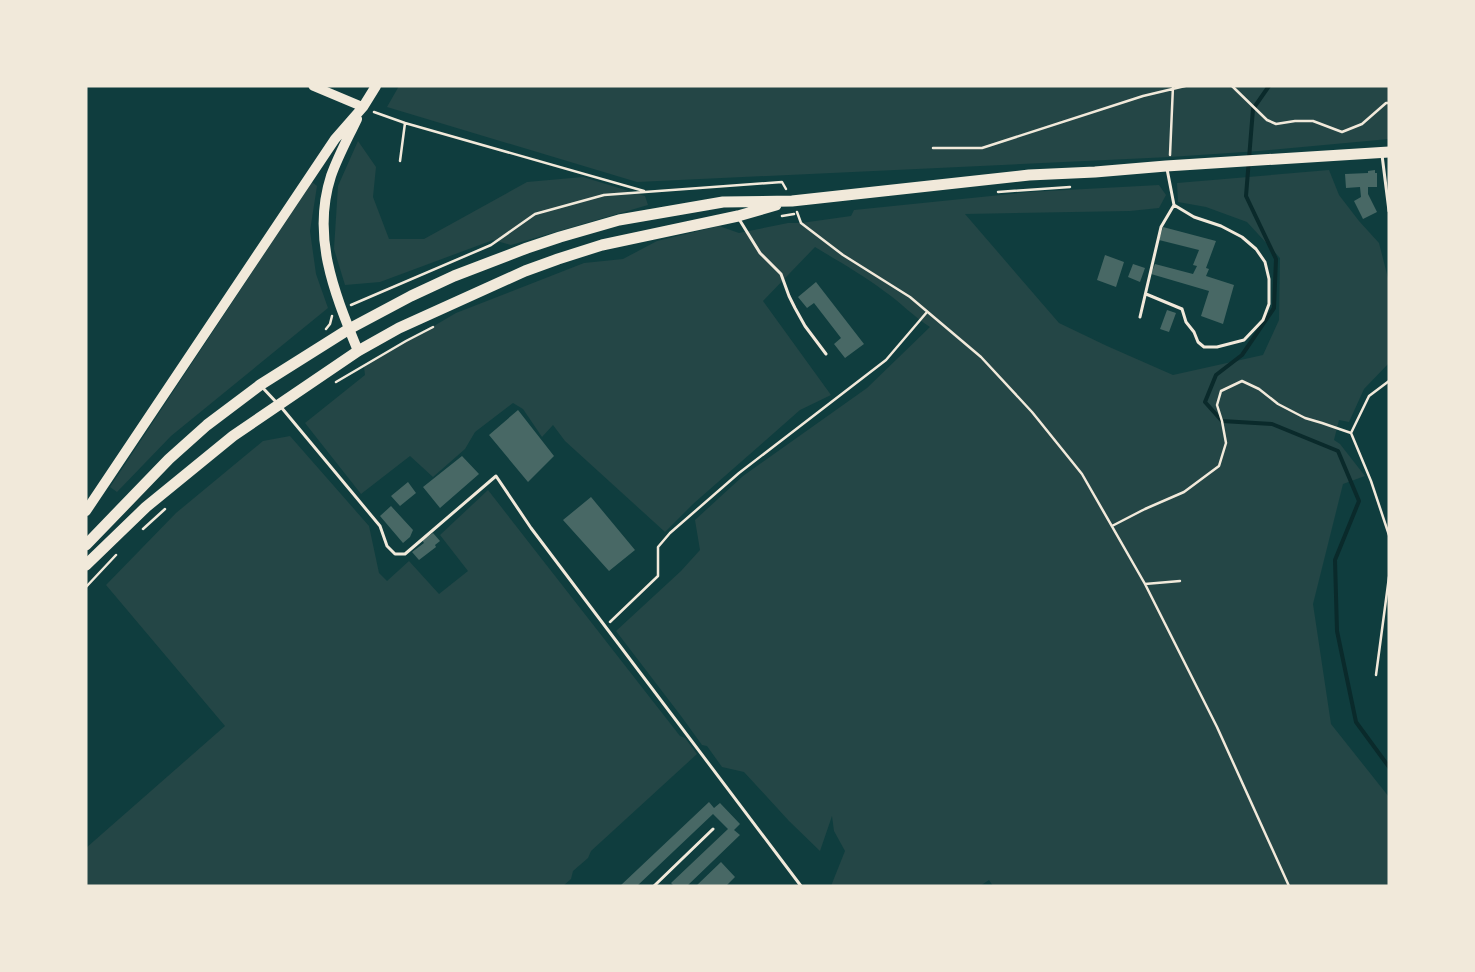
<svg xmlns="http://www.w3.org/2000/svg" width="1475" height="972" font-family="'Alegreya Sans',sans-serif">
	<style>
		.green { fill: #244646 }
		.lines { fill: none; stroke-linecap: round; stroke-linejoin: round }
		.stream { stroke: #0a2a2b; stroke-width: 4 }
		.building { fill: #486865 }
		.path { stroke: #f1e9da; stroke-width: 2.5 }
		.service { stroke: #f1e9da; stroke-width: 3 }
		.tertiary { stroke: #f1e9da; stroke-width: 9 }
		.secondary { stroke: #f1e9da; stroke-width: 10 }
		.primary { stroke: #f1e9da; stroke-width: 11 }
	</style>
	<rect width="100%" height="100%" fill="#0f3d3e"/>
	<path class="green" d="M399 86H1389V139L1259 151 1170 157 637 182 387 107Z
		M358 141 376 167 373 197 389 239H424L527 182 583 177 645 196 648 205 511 245 493 240 380 282 345 285 334 249 338 186Z
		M1329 170 1339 195 1359 221 1379 243 1389 282V363L1364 389 1349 422 1339 420 1334 440 1340 444 1365 476 1343 484 1313 604 1331 724 1389 797V886H993L989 880 980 886H831L845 851 834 831 832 816 820 851 789 821 744 772 722 767 707 746 702 745 681 716 616 631 681 571 700 550 695 520 743 476 867 388 930 327C914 317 900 302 884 291 863 275 838 261 815 247L763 301 831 395 800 410 693 504 665 532 565 441 553 425 542 437 523 409 513 403 475 432 465 449 433 477 410 456 361 494 305 423 365 375 364 367 456 313 584 263 623 259 657 241 719 226 739 233 788 223H801L851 216 854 210 1029 192 1159 185 1166 195 1159 208 1130 211 965 214 1059 323 1107 346 1173 375 1263 355 1279 320 1280 258 1247 222 1206 207 1178 202 1177 183Z
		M312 182 317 186 310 231 316 274 328 308 171 436 117 492 110 487Z
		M290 436 369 526 379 573 387 581 409 561 439 594 468 571 440 535 488 490 680 736 685 738 697 754 591 851 588 858 573 871 571 879 563 886H86V848L225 726 106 585 176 513 263 441Z"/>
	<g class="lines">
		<path class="stream" d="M1269 86 1253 109 1246 196 1276 259 1274 308 1242 355 1216 375 1205 402 1222 421 1272 424 1338 451 1359 501 1335 560 1337 631 1356 722 1389 767"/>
	</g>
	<path class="building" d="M1375 170V173H1377V187H1368V194L1377 212 1363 219 1354 201 1361 197 1360 187 1346 188 1345 174 1368 173V171Z
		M1163 227 1216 241 1206 268 1209 269 1206 276 1234 285 1223 324 1201 316 1209 291 1151 274 1155 264 1193 274 1197 266 1193 265 1199 250 1159 240Z
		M1105 255 1124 262 1116 287 1097 280Z
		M1133 264 1145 268 1140 282 1128 277Z
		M816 282 864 344 845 358 834 344 841 338 814 303 807 308 798 297Z
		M1167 310 1176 313 1169 332 1160 329Z
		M518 410 554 456 528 482 489 435Z
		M462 456 479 474 440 508 423 487Z
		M408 482 416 493 400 506 391 496Z
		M591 497 635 550 609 571 563 520Z
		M391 506 413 530 410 537 403 543 380 516Z
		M433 533 440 541 435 545 436 547 419 560 412 552 424 543 422 540Z
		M709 802 714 808 720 803 740 824 734 830 740 835 687 886H674L671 883 728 829 713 814 637 886H620Z
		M721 862 735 877 726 886H696Z"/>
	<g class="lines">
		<path class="path" d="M1232 86 1267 120 1276 124 1295 121H1313L1342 132 1362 124 1386 103H1389
			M374 112 405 123 400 161
			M405 123 644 191
			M933 148H982L1143 96 1185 86
			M1170 155 1173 86
			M998 192 1070 187
			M797 212 801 223 843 255 910 297 981 357 1032 412 1082 474 1145 584 1217 727 1289 886
			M782 216 794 214
			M351 305 491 245 535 214 604 195 782 182 786 189
			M326 329 330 324 332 316
			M1389 381 1369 396 1351 433 1371 481 1389 535
			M336 382 406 341 433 327
			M1112 526 1145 509 1184 492 1219 466 1226 443 1222 421 1217 405 1221 391 1242 381 1259 389 1278 404 1305 418 1322 423 1351 433
			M143 529 165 509
			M1145 584 1180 581
			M86 587 116 555
			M610 622 658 576V547L670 533 739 473 886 360 927 312
			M1376 675 1389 577"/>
		<path class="service" d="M1382 155 1389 211
			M739 219 760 253 781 274 789 296 795 308 805 326 826 354
			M1146 294 1182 309 1186 322 1194 332 1198 342 1204 347H1217L1244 340 1263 320 1269 304V279L1265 262 1256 249 1242 237 1221 226 1194 217 1174 205
			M1140 317 1161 227 1174 205 1167 169
			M262 387 277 403
			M281 407 380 526 387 546 395 554H405L496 476 531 528 801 886
			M654 886 713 829"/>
		<path class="tertiary" d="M313 86 363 107"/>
		<path class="secondary" d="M357 119C348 138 338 156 331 176 311 238 335 294 358 351
			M86 511 335 139 363 107 376 86"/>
		<path class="primary" d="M86 545 169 459 207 425 260 385 349 329 411 296 454 276 527 248 560 237 619 220 723 202 792 201 1029 175 1095 172 1166 166 1389 152
			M86 565 146 507 233 436 358 351 399 328 525 271 558 259 602 245 738 216 776 205"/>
	</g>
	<rect width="1475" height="972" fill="none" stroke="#f1e9da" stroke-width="175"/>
</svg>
